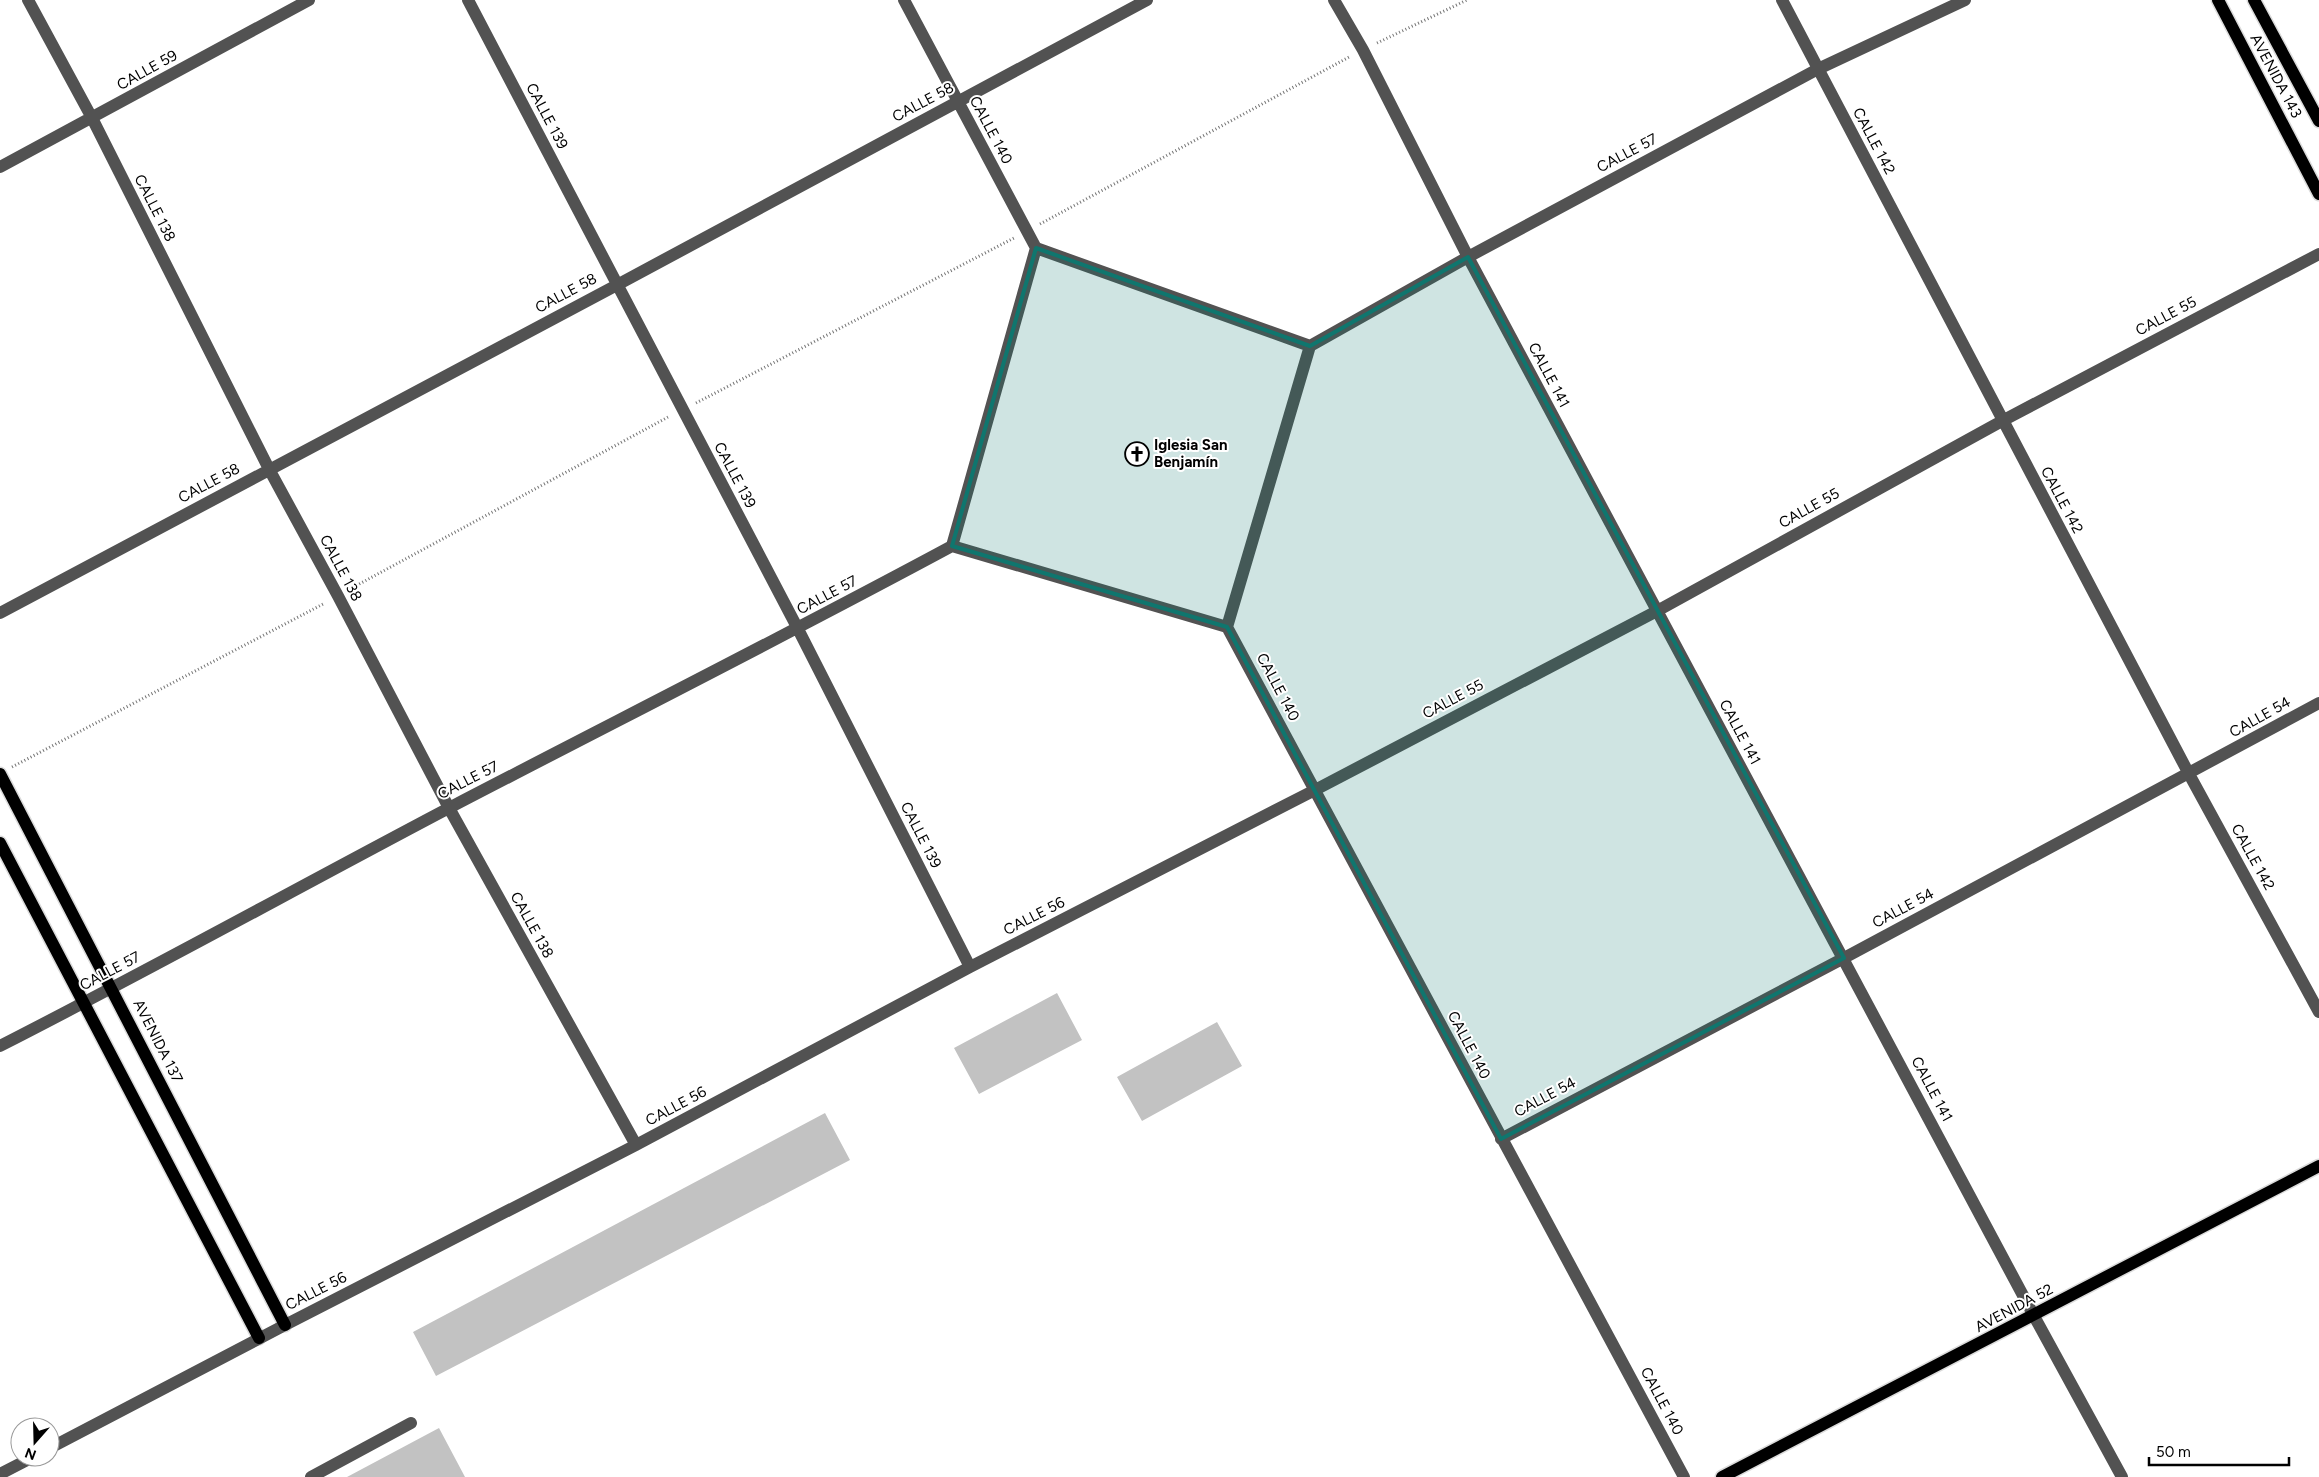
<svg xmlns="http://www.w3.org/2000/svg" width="2319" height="1477" font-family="Figtree,sans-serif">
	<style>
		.building { fill: #c2c2c2 }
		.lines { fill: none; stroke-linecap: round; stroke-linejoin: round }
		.major-casing { stroke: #dbdbdb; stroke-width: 15 }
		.path { stroke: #747474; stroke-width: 3; stroke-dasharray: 1 2.5; stroke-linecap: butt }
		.minor { stroke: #525252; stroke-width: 12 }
		.major { stroke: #000; stroke-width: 12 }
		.marked { fill: #0f766e; fill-opacity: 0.2; stroke: #0f766e; stroke-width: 4; stroke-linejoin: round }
		.labels { text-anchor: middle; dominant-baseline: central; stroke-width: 4; stroke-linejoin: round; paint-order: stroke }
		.street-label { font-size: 15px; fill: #000; stroke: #fff }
		.poi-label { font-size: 15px; font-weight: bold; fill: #000; stroke: #fff; text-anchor: start }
	</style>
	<rect width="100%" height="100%" fill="#fff"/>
	<path class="building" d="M1057 993 1082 1040 979 1094 954 1048Z
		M1217 1022 1242 1066 1142 1121 1117 1077Z
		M825 1113 850 1160 436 1376 413 1332Z
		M439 1428 465 1477H347Z"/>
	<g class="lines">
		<g class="major-casing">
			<path id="major" d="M2218 0 2319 194
				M2254 0 2319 121
				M0 774 285 1325
				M0 843 259 1338
				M1722 1477 2319 1166"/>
		</g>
		<path class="path" d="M1377 43 1467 0
			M1040 224 1351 56
			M696 403 1014 238
			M350 589 670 416
			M12 767 325 603"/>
		<path class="minor" d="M28 0 92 118 269 469 338 596 449 808 636 1145
			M468 0 798 629 970 967
			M904 0 1036 248
			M1334 0 1363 50 1468 257 2034 1316 2122 1477
			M1782 0 2189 774 2319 1012
			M0 167 309 0
			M1036 248 1310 346 1227 627
			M1310 346 1468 257 1818 69 1965 0
			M952 546 1036 248
			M952 546 1227 627
			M0 613 617 285 1147 0
			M1227 627 1684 1477
			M0 1046C151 969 299 887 449 808 616 721 785 636 952 546
			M1501 1139 1844 958 2319 703
			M50 1448 285 1325 636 1145 970 967 1315 790 1657 611 2002 421 2319 254
			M0 1474 33 1457
			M311 1477 411 1423"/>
		<use href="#major" class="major"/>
	</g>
	<path class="marked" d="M1036 248 1310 346 1468 257 1844 958 1501 1139 1227 627 952 546Z"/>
	<defs>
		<g id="church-ring" transform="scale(1.25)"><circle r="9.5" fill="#fff" stroke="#000" stroke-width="1.5"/><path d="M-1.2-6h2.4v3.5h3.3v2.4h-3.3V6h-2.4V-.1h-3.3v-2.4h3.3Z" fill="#000"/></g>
	</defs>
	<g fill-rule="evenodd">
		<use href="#church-ring" x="1137" y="454"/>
	</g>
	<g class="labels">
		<g class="street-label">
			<text transform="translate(147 70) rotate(-29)">CALLE 59</text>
			<text transform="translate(2276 76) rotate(62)">AVENIDA 143</text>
			<text transform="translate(923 102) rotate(-28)">CALLE 58</text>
			<text transform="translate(547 116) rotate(62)">CALLE 139</text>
			<text transform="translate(991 130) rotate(62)">CALLE 140</text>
			<text transform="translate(1874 141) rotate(62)">CALLE 142</text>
			<text transform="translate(1627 153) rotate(-28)">CALLE 57</text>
			<text transform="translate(155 208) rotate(63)">CALLE 138</text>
			<text transform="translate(566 293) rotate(-28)">CALLE 58</text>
			<text transform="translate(2166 316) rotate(-28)">CALLE 55</text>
			<text transform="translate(1549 375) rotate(62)">CALLE 141</text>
			<text transform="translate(735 475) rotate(62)">CALLE 139</text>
			<text transform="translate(209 483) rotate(-28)">CALLE 58</text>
			<text transform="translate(2062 500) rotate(62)">CALLE 142</text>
			<text transform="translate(1809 508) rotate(-29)">CALLE 55</text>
			<text transform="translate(341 568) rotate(62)">CALLE 138</text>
			<text transform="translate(827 595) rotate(-28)">CALLE 57</text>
			<text transform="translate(1278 687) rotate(62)">CALLE 140</text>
			<text transform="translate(1453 699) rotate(-28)">CALLE 55</text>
			<text transform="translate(2260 717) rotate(-29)">CALLE 54</text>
			<text transform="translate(1740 732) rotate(62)">CALLE 141</text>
			<text transform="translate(468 780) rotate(-27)">CALLE 57</text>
			<text transform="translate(921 835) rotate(63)">CALLE 139</text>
			<text transform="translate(2253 857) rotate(61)">CALLE 142</text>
			<text transform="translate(1903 908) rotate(-28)">CALLE 54</text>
			<text transform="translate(1034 916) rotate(-27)">CALLE 56</text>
			<text transform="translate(532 925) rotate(61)">CALLE 138</text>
			<text transform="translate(110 971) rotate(-28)">CALLE 57</text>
			<text transform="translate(158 1041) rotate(63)">AVENIDA 137</text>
			<text transform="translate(1469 1045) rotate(62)">CALLE 140</text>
			<text transform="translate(1932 1089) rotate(62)">CALLE 141</text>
			<text transform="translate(1545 1097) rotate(-28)">CALLE 54</text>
			<text transform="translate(676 1106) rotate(-28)">CALLE 56</text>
			<text transform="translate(316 1291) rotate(-27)">CALLE 56</text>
			<text transform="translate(2014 1308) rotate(-28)">AVENIDA 52</text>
			<text transform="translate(1662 1401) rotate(62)">CALLE 140</text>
		</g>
		<g class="poi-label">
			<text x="1154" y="445">Iglesia San<tspan x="1154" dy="17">Benjamín</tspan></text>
		</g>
	</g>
	<g transform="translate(35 1442) rotate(200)"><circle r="24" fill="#ffffff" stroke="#999999"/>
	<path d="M0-4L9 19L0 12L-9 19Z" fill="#000000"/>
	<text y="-8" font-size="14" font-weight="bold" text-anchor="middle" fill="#000000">N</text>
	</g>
	<path d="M2149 1457v8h140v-8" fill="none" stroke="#000000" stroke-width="2.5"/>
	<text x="2156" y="1457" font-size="15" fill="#000000" stroke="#ffffff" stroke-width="4" paint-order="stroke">50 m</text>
</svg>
